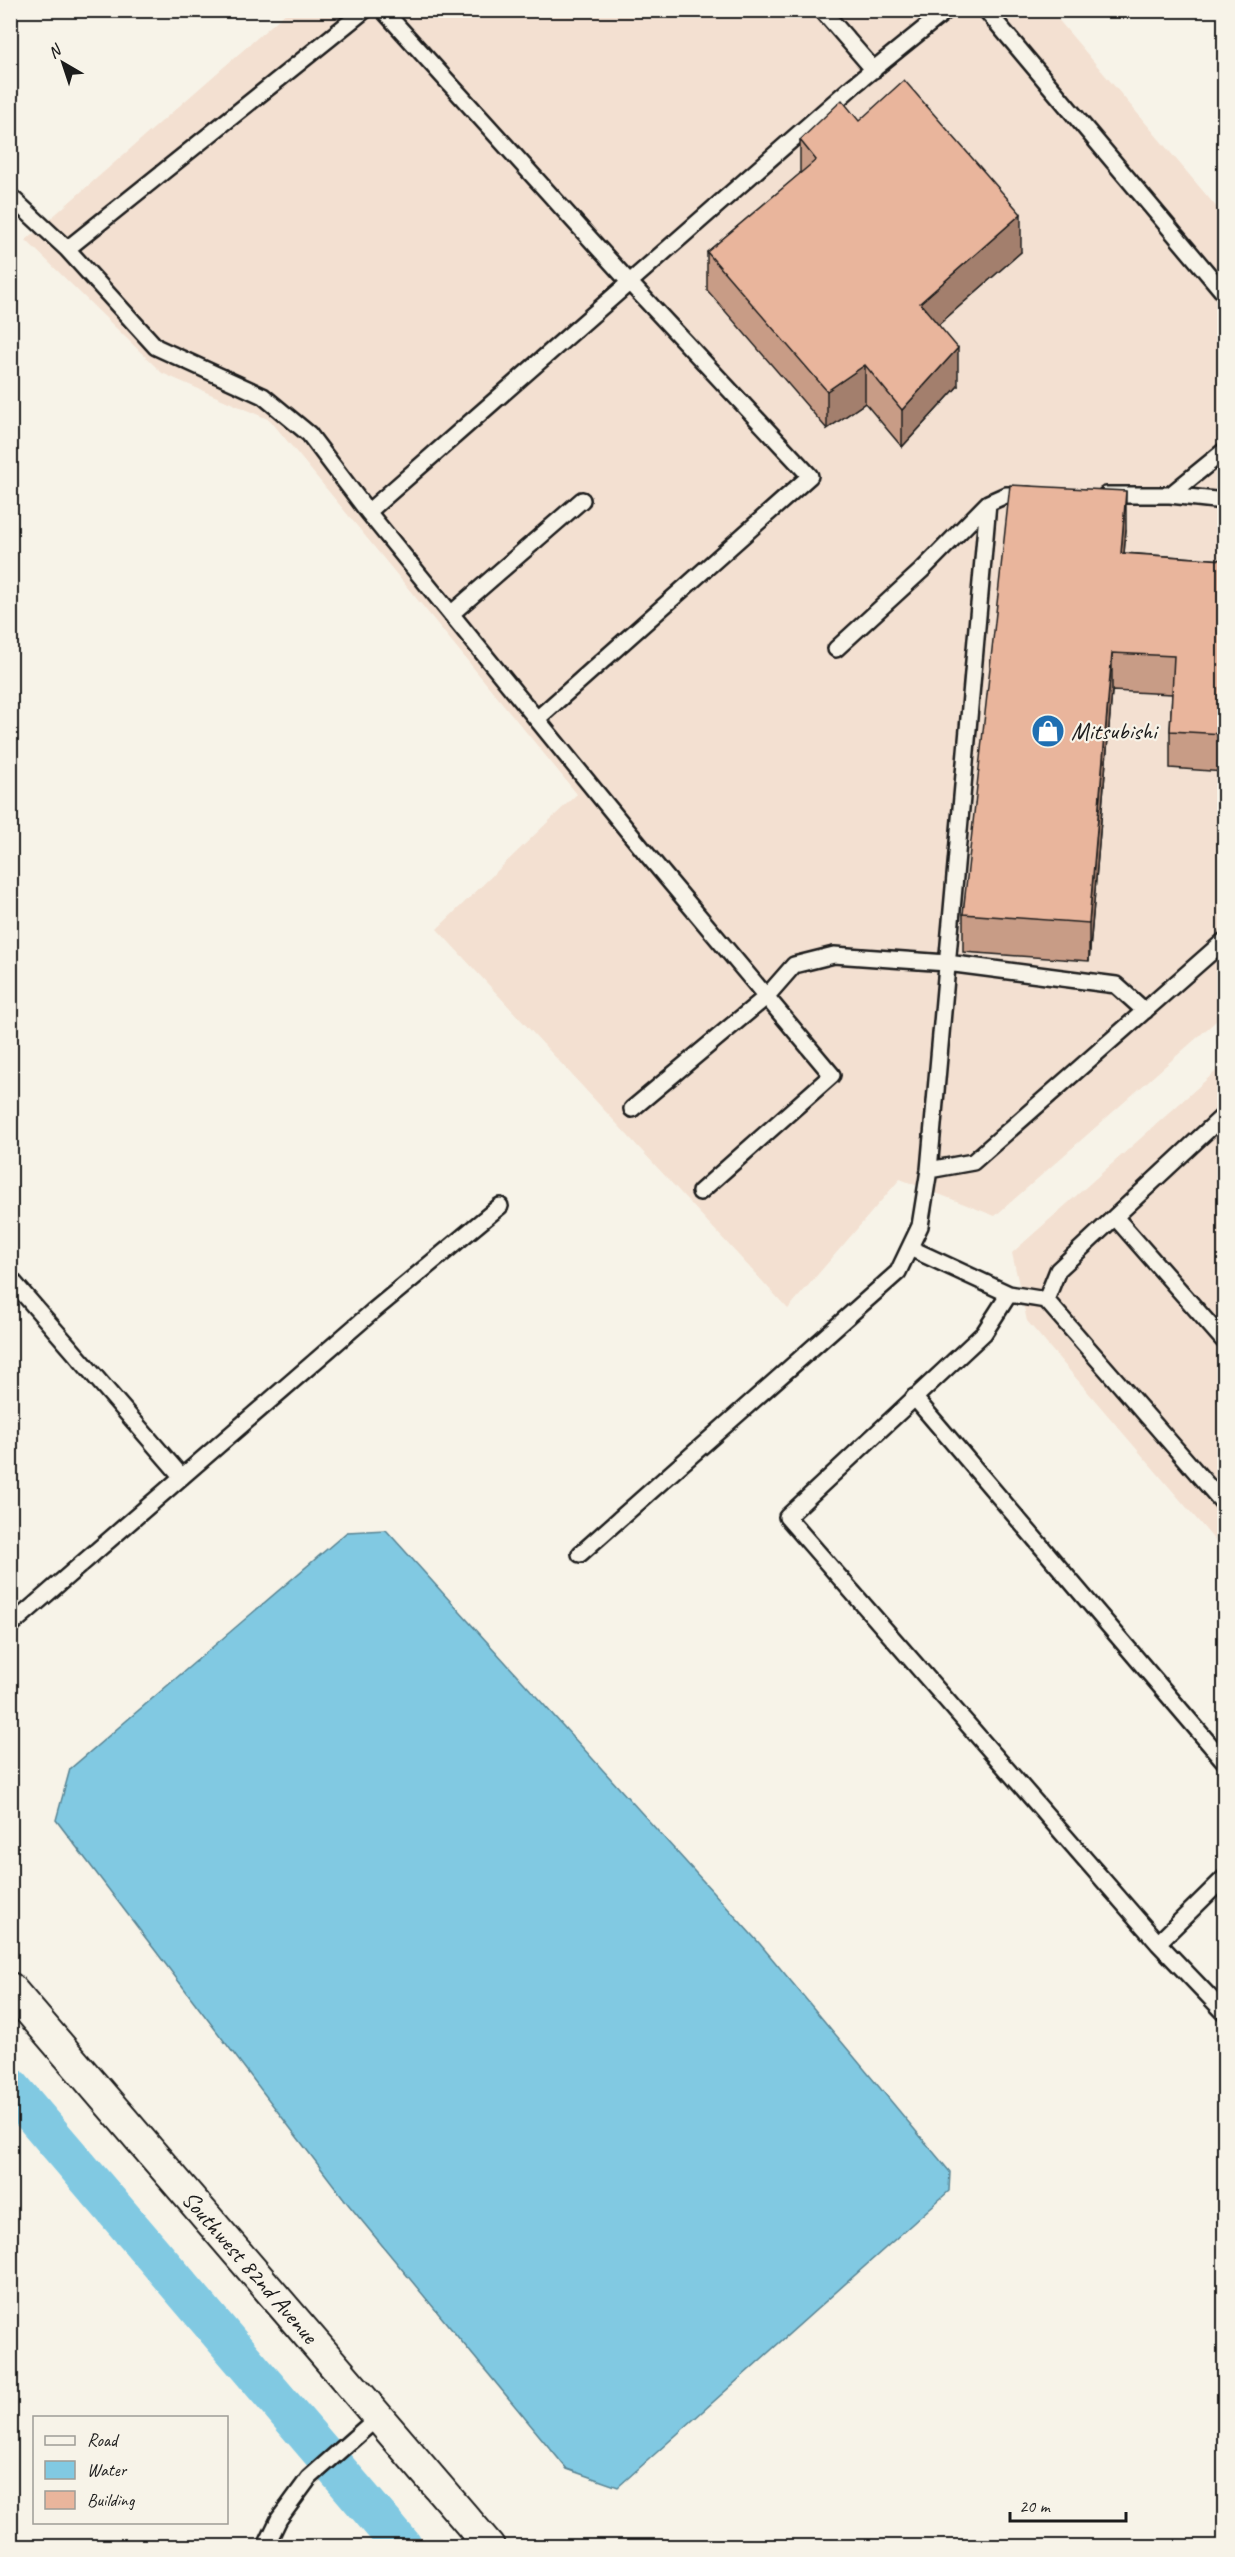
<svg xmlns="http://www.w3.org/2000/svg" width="1235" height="2557" font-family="Caveat,sans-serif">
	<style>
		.built { fill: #f3e0d1 }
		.water { fill: #81c9e2; stroke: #598493; stroke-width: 1.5 }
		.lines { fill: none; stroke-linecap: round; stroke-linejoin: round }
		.canal { stroke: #81c9e2; stroke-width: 40 }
		.service-casing { stroke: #1c1c1c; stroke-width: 20 }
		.minor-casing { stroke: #1c1c1c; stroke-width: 34 }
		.service { stroke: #f7f3e8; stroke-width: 15 }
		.minor { stroke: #f7f3e8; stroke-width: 30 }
		.wall { fill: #c89c86; stroke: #1c1c1c; stroke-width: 1.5 }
		.shaded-wall { fill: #a37f6d; stroke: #1c1c1c; stroke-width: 1.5 }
		.building { fill: #e9b59c; stroke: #1c1c1c; stroke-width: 1.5 }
		.labels { text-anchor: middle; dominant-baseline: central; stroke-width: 4.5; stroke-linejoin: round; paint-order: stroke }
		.poi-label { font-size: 24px; fill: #1c1c1c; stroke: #f7f3e8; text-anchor: start }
		.street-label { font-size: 24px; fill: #1c1c1c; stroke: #f7f3e8 }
	</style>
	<rect width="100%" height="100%" fill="#f7f3e8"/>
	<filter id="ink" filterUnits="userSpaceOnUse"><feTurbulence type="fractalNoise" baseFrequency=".0167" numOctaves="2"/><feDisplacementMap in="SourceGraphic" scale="12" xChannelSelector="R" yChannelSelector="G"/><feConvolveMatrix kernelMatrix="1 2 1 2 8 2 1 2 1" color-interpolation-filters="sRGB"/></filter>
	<g filter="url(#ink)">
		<path class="built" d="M288 11H1051L1224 216V1014L995 1216 900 1179 788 1309 437 929 577 794 270 420 162 373 26 240Z
			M1224 1064V1551L1027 1321 1012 1253Z"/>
		<path class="water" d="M386 1530 760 1944 950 2172 949 2191 618 2487 567 2469 348 2204 56 1820 70 1769 347 1532Z"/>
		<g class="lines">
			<path class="canal" d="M10 2087 402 2546"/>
			<g class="service-casing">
				<path id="service" d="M383 10 630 283 810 476 537 719
					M822 10 874 70
					M986 10 1224 293
					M10 196 67 249 156 347 263 396 309 434 368 512
					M67 249 365 10
					M1106 495H1170L1224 451
					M1170 495 1224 501
					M451 614 582 500
					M836 649 921 571 988 503 1006 495H1028
					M632 1109 766 997 794 965 834 955 947 963 1116 985 1145 1011
					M929 1170 973 1162 1224 941
					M700 1192 832 1075 645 852 368 512 853 86 947 10
					M1115 1217 1224 1341
					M910 1248 1009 1294 984 1333 787 1517 1158 1943 1224 2012
					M10 1278 182 1477
					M1009 1294 1046 1300 1224 1504
					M1046 1300 1058 1270 1224 1115
					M914 1397 1224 1761
					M580 1554 898 1272 920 1226 929 1170 988 503
					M10 1626 372 1312 500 1206
					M1158 1943 1224 1878
					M266 2546 279 2519 309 2478 378 2417"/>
			</g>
			<g class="minor-casing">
				<path id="minor" d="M10 1988 489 2546"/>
			</g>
			<use href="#service" class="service"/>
			<use href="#minor" class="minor"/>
		</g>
		<path class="wall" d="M859 121 1021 252 938 325 958 386 902 447 865 403 827 429 707 290V252L800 174V140Z
			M1126 529 1124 553 1224 560V772L1170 768V731L1172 694 1112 691 1089 961 963 952V914Z"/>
		<path class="shaded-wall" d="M1021 214V252L920 341V303Z
			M958 348V386L902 447V410Z
			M865 365V403L827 429V391Z
			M1126 491V529L1121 591V553Z
			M1112 653V691L1089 961V923Z"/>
		<path class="building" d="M904 80 1021 214 920 303 958 348 902 410 865 365 827 391 707 252 816 160 800 140 842 100 859 121Z
			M1010 485 1126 491 1121 553 1224 560V734L1170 731 1174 656 1112 653 1089 923 963 914Z"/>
	</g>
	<defs>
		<g id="shop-disc" transform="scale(1.725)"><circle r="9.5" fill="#1f6fb2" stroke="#f7f3e8"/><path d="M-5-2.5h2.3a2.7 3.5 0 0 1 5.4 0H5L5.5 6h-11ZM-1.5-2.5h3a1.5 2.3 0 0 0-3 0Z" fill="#fff"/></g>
	</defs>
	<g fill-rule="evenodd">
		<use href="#shop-disc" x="1048" y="731"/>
	</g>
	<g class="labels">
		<g class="poi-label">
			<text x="1071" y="731">Mitsubishi</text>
		</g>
		<g class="street-label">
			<text transform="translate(250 2267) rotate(49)">Southwest 82nd Avenue</text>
		</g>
	</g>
	<rect width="1235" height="2557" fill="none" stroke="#f7f3e8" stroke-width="36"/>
	<rect x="18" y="18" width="1199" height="2521" fill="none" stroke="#1c1c1c" stroke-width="2" filter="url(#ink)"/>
	<rect x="33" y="2416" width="195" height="108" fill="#f7f3e8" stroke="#9f9d96" stroke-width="1.5"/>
	<rect x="45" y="2436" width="30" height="9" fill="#f7f3e8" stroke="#9f9d96" stroke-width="1.5"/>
	<text x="87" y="2446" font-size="18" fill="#1c1c1c">Road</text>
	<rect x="45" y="2461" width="30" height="18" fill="#81c9e2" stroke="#9f9d96" stroke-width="1.5"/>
	<text x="87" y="2476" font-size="18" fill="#1c1c1c">Water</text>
	<rect x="45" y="2491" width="30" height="18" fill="#e9b59c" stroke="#9f9d96" stroke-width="1.5"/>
	<text x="87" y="2506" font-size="18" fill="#1c1c1c">Building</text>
	<g transform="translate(63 63) rotate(321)" stroke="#f7f3e8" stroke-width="4.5" paint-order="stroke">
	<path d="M0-4.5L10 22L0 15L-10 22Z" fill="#1c1c1c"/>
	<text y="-9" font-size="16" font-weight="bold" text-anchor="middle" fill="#1c1c1c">N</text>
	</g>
	<path d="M1010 2512v9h116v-9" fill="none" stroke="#1c1c1c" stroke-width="3"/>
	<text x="1019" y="2512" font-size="18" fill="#1c1c1c" stroke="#f7f3e8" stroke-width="4.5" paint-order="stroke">20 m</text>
</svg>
